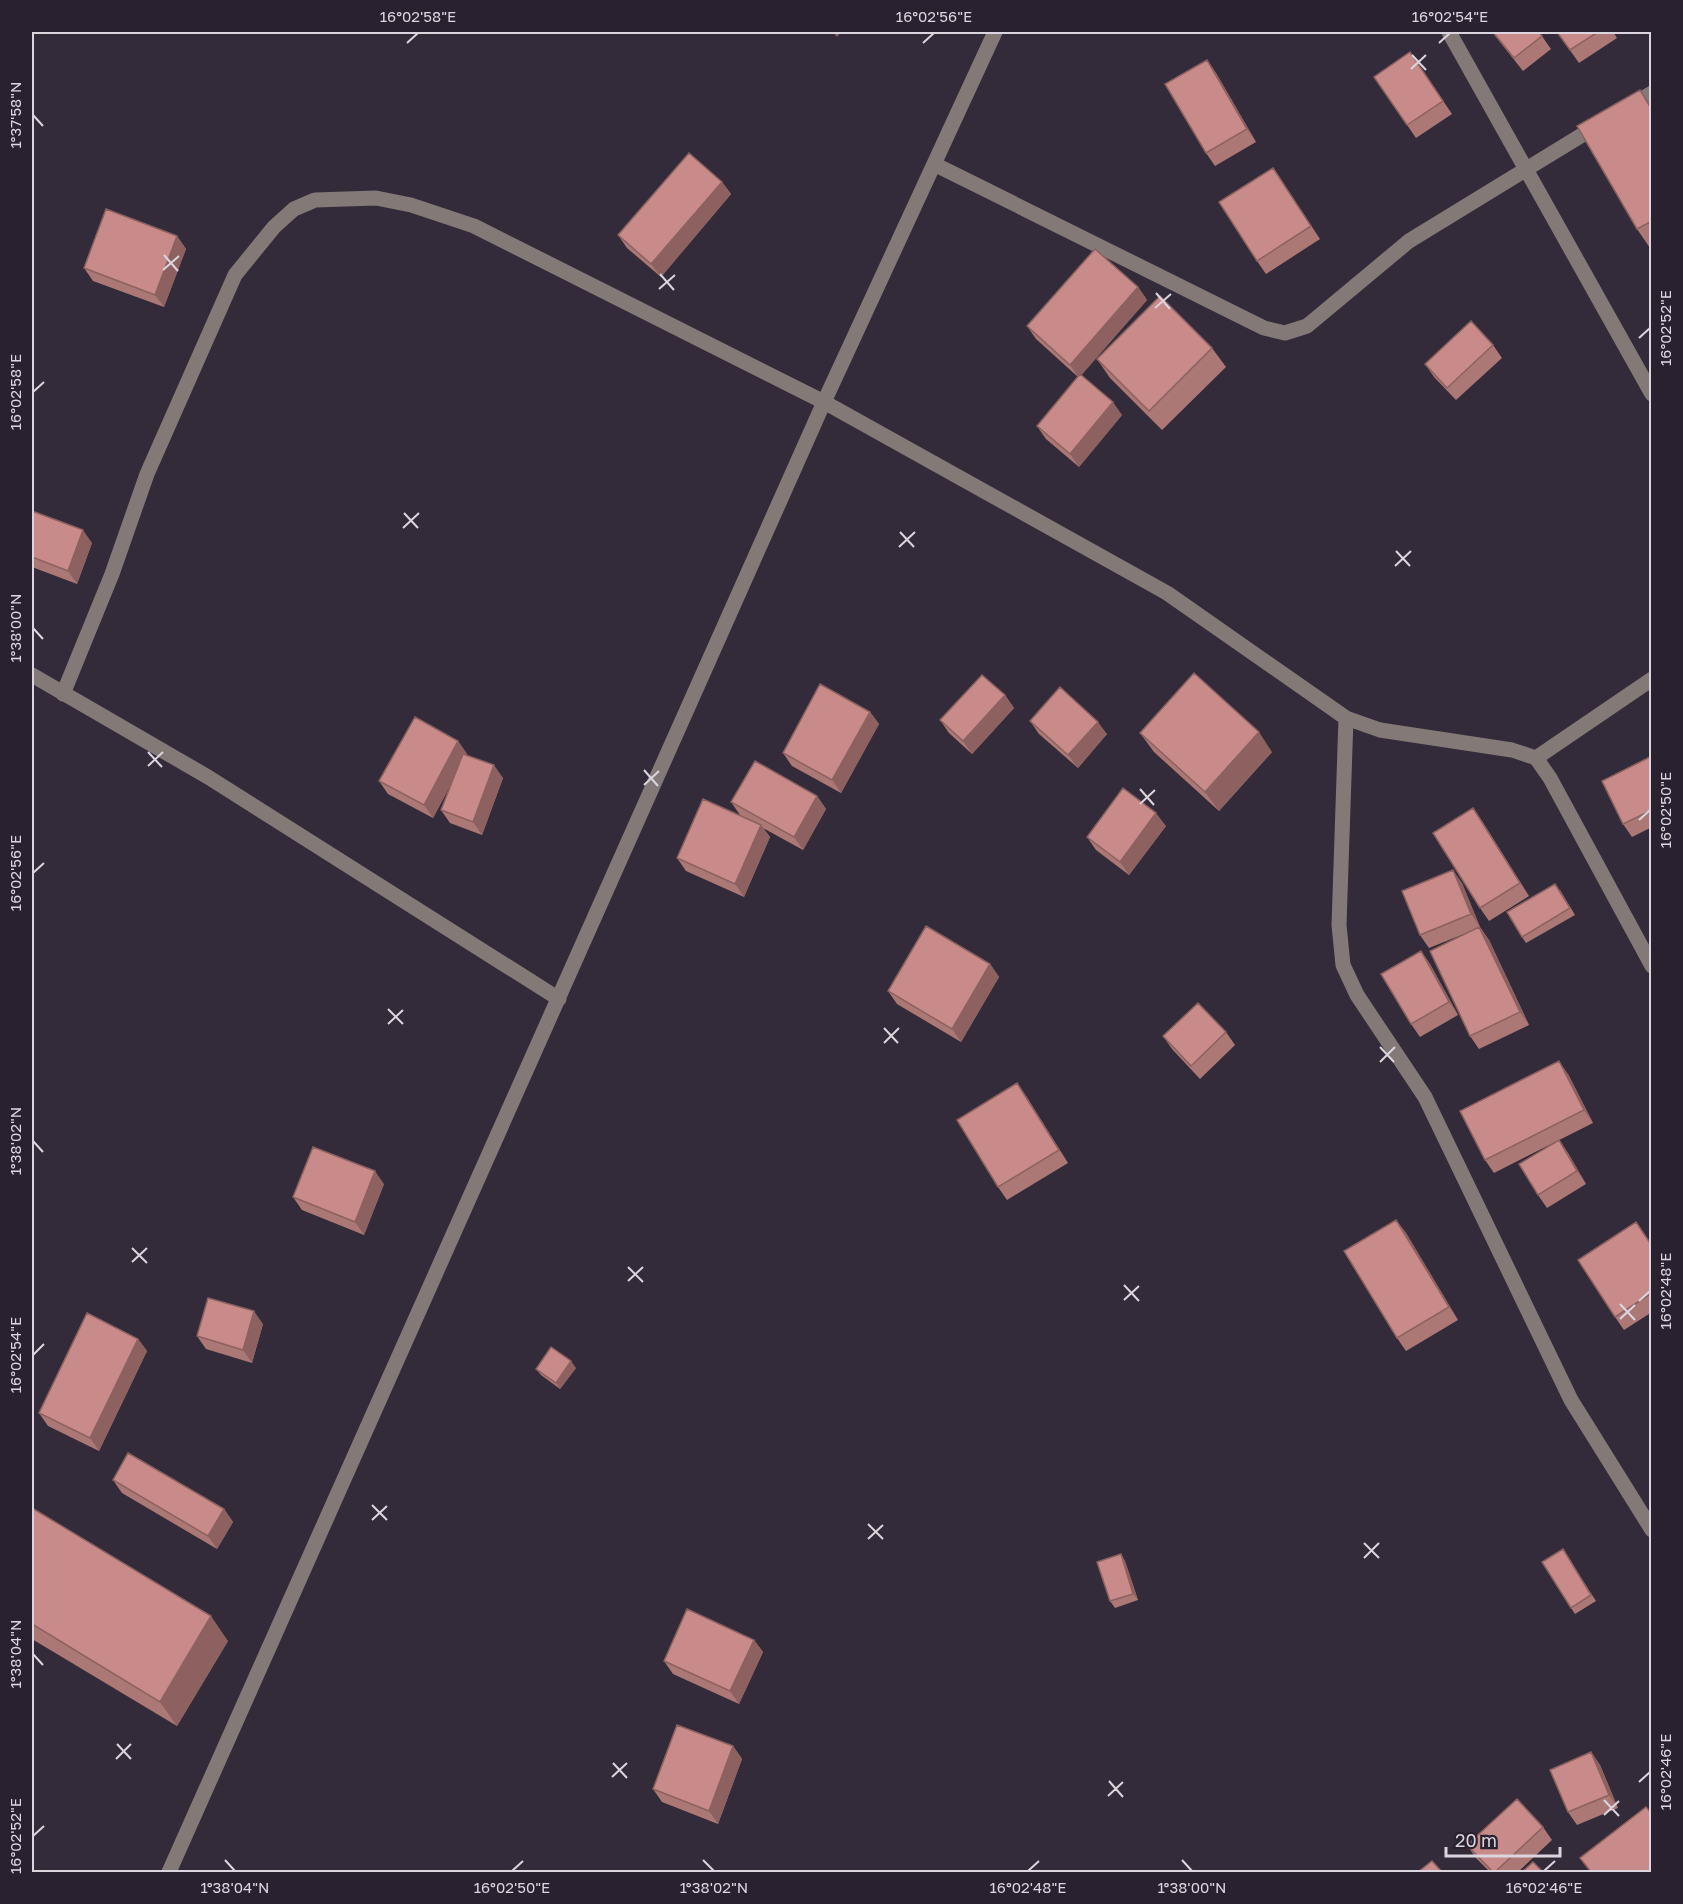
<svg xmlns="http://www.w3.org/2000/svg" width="1683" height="1904" font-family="'Golos Text',sans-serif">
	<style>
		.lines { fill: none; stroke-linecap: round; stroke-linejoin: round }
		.minor { stroke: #837a77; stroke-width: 15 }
		.wall { fill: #ac7876 }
		.shaded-wall { fill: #8c6160 }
		.building { fill: #c88b89; stroke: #8c6160; stroke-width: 1.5 }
		.ticks { fill: none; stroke: #dad5de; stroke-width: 2 }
		.neatline { fill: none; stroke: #dad5de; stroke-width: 2 }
		.ticks-label { font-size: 15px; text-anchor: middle; fill: #dad5de }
	</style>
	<rect width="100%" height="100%" fill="#332b39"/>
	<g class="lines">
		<path class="minor" d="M1449 32 1652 394
			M1628 107 1652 93
			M934 164 1264 328 1285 333 1307 326 1409 241 1600 124
			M32 675 208 777 559 999
			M63 694 112 574 147 474 235 275 274 227 294 209 315 200 376 198 411 205 474 226 824 402 1167 593 1346 718 1380 730 1512 750 1536 758 1550 778 1652 966
			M1346 718 1339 925 1343 965 1357 995 1425 1097 1571 1400 1652 1530
			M1536 758 1652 679
			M169 1872 824 402 995 32"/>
	</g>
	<path class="wall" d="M1492 32H1539L1551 49 1523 71Z
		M1557 32H1613L1617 38 1579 63Z
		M1410 52 1452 114 1416 138 1374 77Z
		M1207 60 1216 73 1256 142 1215 166 1206 153Z
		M1640 90 1652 106V247L1650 248 1637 229Z
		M1273 168 1320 239 1266 274 1257 261Z
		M722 182 731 194 661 277 627 248 618 235Z
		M177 236 186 249 164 307 93 281 84 268Z
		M1138 287 1147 300 1081 375 1122 415 1079 467 1046 439 1037 426 1078 377 1036 339 1027 326Z
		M1493 345 1502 358 1456 400 1434 377 1425 364Z
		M1212 348 1226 367 1162 430 1110 378 1097 359Z
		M32 511 92 543 77 584 32 567Z
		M1005 695 1014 708 972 754 949 733 940 720Z
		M870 712 879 724 841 793 792 766 783 753Z
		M1030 721 1107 734 1078 768 1039 734Z
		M1140 733 1272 752 1219 811 1154 752Z
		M458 741 467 754V755L503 778 482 835 450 823 441 810 450 786 433 818 388 794 379 781Z
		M1652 756V827L1632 837 1623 824Z
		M817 796 826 809 803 850 763 828 770 837 744 897 686 871 677 858 740 815 731 802Z
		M1482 821 1529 896 1489 921 1480 908Z
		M1166 826 1129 875 1096 850 1087 837Z
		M1462 883 1480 927 1489 940 1529 1025 1479 1049 1470 1036 1479 928 1429 948 1420 935Z
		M1560 890 1575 915 1526 943 1522 937Z
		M1421 951 1430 964 1458 1015 1420 1037 1411 1024Z
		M990 964 999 977 961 1042 897 1004 888 991Z
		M1226 1032 1235 1045 1200 1079 1172 1049 1163 1036Z
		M1568 1074 1593 1123 1494 1173 1485 1160Z
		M1026 1096 1068 1163 1007 1200 998 1187Z
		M1559 1140 1568 1153 1586 1184 1547 1208 1538 1195Z
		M384 1184 364 1235 302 1210 293 1197Z
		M1396 1220 1406 1233 1458 1320 1406 1351 1397 1338Z
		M1652 1244V1312L1624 1330 1615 1317Z
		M263 1324 252 1363 206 1349 197 1336Z
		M138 1339 147 1351 99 1451 48 1426 39 1413Z
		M576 1368 560 1389 541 1375 536 1369Z
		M113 1480 224 1509 233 1522 217 1549 122 1493Z
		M32 1508 228 1641 177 1726 32 1639Z
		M1121 1554 1125 1561 1138 1600 1115 1608 1110 1601Z
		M1567 1556 1596 1601 1575 1614 1571 1608Z
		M754 1640 763 1652 739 1704 673 1674 664 1661Z
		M733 1746 742 1759 718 1824 662 1802 653 1789Z
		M1591 1752 1600 1765 1618 1808 1577 1825 1568 1812Z
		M1543 1827 1552 1840 1518 1872H1490L1476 1858 1467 1845Z"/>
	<path class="shaded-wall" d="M833 32H841L837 37Z
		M1207 60 1216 73 1256 142 1247 129Z
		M1640 90 1652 106V110Z
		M722 182 731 194 661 277 651 264Z
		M177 236 186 249 164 307 155 295Z
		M1138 287 1147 300 1079 378 1070 365Z
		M1113 402 1122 415 1079 467 1070 454Z
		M83 530 92 543 77 584 68 571Z
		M1005 695 1014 708 972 754 963 741Z
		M870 712 879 724 841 793 832 780Z
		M1098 722 1107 734 1078 768 1068 755Z
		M1259 732 1272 752 1219 811 1205 792Z
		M458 741 467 754 433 818 424 805Z
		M494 765 503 778 482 835 473 822Z
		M817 796 826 809 803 850 794 837Z
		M1473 808 1482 821 1529 896 1520 883Z
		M1156 813 1166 826 1129 875 1120 862Z
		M761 825 770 837 744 897 735 884Z
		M1453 870 1462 883 1480 927 1471 914Z
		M1479 927 1489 940 1529 1025 1520 1012Z
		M1421 951 1430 964 1458 1015 1449 1002Z
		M990 964 999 977 961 1042 952 1029Z
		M1559 1061 1568 1074 1593 1123 1584 1110Z
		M1017 1083 1026 1096 1068 1163 1059 1150Z
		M1559 1140 1568 1153 1586 1184 1577 1171Z
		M375 1171 384 1184 364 1235 355 1222Z
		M1396 1220 1406 1233 1458 1320 1449 1307Z
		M254 1311 263 1324 252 1363 243 1350Z
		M138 1339 147 1351 99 1451 90 1438Z
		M571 1361 576 1368 560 1389 556 1383Z
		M224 1509 233 1522 217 1549 208 1536Z
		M1121 1554 1125 1561 1138 1600 1133 1594Z
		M211 1616 228 1641 177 1726 160 1702Z
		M754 1640 763 1652 739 1704 730 1691Z
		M733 1746 742 1759 718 1824 709 1811Z
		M1591 1752 1600 1765 1618 1808 1609 1795Z"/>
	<path class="building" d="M1493 32H1539L1542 36 1514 58Z
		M1557 32H1598L1570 50Z
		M1410 52 1443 101 1407 125 1374 77Z
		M1207 60 1247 129 1206 153 1165 84Z
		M1640 90 1652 110V221L1637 229 1577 126Z
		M689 153 722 182 651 264 618 235Z
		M1273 168 1311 226 1257 261 1219 202Z
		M106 209 177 236 155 295 84 268Z
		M1095 249 1138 287 1070 365 1027 326Z
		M1160 296 1212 348 1149 411 1097 359Z
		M1471 321 1493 345 1447 388 1425 364Z
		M1080 374 1113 402 1070 454 1037 426Z
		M32 511 83 530 68 571 32 557Z
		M1194 673 1259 732 1205 792 1140 733Z
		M982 675 1005 695 963 741 940 720Z
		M820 684 870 712 832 780 783 753Z
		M1060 687 1098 722 1068 755 1030 721Z
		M415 717 458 741 424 805 379 781Z
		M463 754 494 765 473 822 441 810Z
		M1652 756V810L1623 824 1602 781Z
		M755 761 817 796 794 837 731 802Z
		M1123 788 1156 813 1120 862 1087 837Z
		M703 799 761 825 735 884 677 858Z
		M1473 808 1520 883 1480 908 1433 833Z
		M1453 870 1471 914 1420 935 1402 891Z
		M1555 884 1570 908 1522 937 1507 912Z
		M926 926 990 964 952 1029 888 991Z
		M1479 927 1520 1012 1470 1036 1430 951Z
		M1421 951 1449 1002 1411 1024 1381 974Z
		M1198 1003 1226 1032 1191 1066 1163 1036Z
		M1559 1061 1584 1110 1485 1160 1460 1111Z
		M1017 1083 1059 1150 998 1187 957 1120Z
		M1559 1140 1577 1171 1538 1195 1519 1164Z
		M313 1147 375 1171 355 1222 293 1197Z
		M1396 1220 1449 1307 1397 1338 1344 1251Z
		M1636 1222 1652 1246V1293L1615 1317 1578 1260Z
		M208 1298 254 1311 243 1350 197 1336Z
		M87 1313 138 1339 90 1438 39 1413Z
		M551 1347 571 1361 556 1383 536 1369Z
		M128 1453 224 1509 208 1536 113 1480Z
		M32 1508 211 1616 160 1702 32 1624Z
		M1563 1549 1591 1595 1571 1608 1542 1562Z
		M1121 1554 1133 1594 1110 1601 1097 1562Z
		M687 1609 754 1640 730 1691 664 1661Z
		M677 1725 733 1746 709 1811 653 1789Z
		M1591 1752 1609 1795 1568 1812 1550 1770Z
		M1517 1799 1543 1827 1495 1872H1493L1467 1845Z
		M1646 1807 1652 1814V1872H1591L1580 1858Z
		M1432 1861 1442 1872H1418Z
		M1533 1862 1543 1872H1522Z"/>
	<path class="ticks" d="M407 43 418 33M923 43 934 33M1439 43 1450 33M1412 55 1426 70M1411 69 1426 55M33 115 43 126M164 255 178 271M163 270 179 256M660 274 674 290M659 289 675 275M1156 293 1170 309M1155 308 1171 294M1639 338 1650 328M33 392 44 382M404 513 418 528M403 528 419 513M900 532 914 547M899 547 915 532M1396 551 1410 566M1395 566 1411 551M33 628 43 639M148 752 162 767M148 766 163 752M644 770 658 786M644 785 659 771M1140 789 1154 805M1140 804 1155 790M1639 820 1650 810M33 873 44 863M388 1009 403 1024M388 1024 403 1010M884 1028 898 1043M884 1043 899 1028M1380 1047 1394 1062M1380 1062 1395 1047M33 1141 43 1152M132 1248 147 1263M132 1262 147 1248M628 1267 643 1282M628 1281 643 1267M1124 1285 1139 1301M1124 1300 1139 1286M1639 1301 1650 1291M1620 1304 1635 1320M1620 1319 1635 1305M33 1355 44 1344M372 1505 387 1520M372 1520 387 1506M868 1524 883 1539M868 1539 883 1525M1364 1543 1379 1558M1364 1558 1379 1543M33 1654 43 1665M117 1744 131 1759M116 1759 131 1744M613 1763 627 1778M612 1777 627 1763M1109 1781 1123 1797M1639 1782 1650 1772M1108 1796 1123 1782M1604 1800 1619 1816M1604 1815 1619 1801M33 1836 44 1826M225 1860 235 1871M703 1860 714 1871M1182 1860 1192 1871M512 1871 523 1861M1028 1871 1039 1861M1544 1871 1555 1861"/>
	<rect width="1683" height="1904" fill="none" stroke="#29212f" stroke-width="66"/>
	<path d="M1446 1847v9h114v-9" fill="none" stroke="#dad5de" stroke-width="3"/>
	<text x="1455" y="1847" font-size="18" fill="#dad5de" stroke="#29212f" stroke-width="4.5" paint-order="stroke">20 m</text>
	<rect x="33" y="33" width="1617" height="1838" class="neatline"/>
	<g class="ticks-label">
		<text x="418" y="22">16°02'58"E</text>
		<text x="934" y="22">16°02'56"E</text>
		<text x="1450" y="22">16°02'54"E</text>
		<text transform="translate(16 115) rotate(-90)" y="5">1°37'58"N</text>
		<text transform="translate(1666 328) rotate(-90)" y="5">16°02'52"E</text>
		<text transform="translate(16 392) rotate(-90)" y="5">16°02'58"E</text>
		<text transform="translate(16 628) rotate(-90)" y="5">1°38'00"N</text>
		<text transform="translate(1666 810) rotate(-90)" y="5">16°02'50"E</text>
		<text transform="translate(16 873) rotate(-90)" y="5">16°02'56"E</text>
		<text transform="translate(16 1141) rotate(-90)" y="5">1°38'02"N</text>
		<text transform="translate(1666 1291) rotate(-90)" y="5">16°02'48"E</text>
		<text transform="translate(16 1355) rotate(-90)" y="5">16°02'54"E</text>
		<text transform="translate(16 1654) rotate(-90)" y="5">1°38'04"N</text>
		<text transform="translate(1666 1772) rotate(-90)" y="5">16°02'46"E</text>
		<text transform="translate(16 1836) rotate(-90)" y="5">16°02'52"E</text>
		<text x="235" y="1893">1°38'04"N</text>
		<text x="512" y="1893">16°02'50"E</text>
		<text x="714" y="1893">1°38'02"N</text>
		<text x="1028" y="1893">16°02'48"E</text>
		<text x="1192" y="1893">1°38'00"N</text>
		<text x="1544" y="1893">16°02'46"E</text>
	</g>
</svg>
